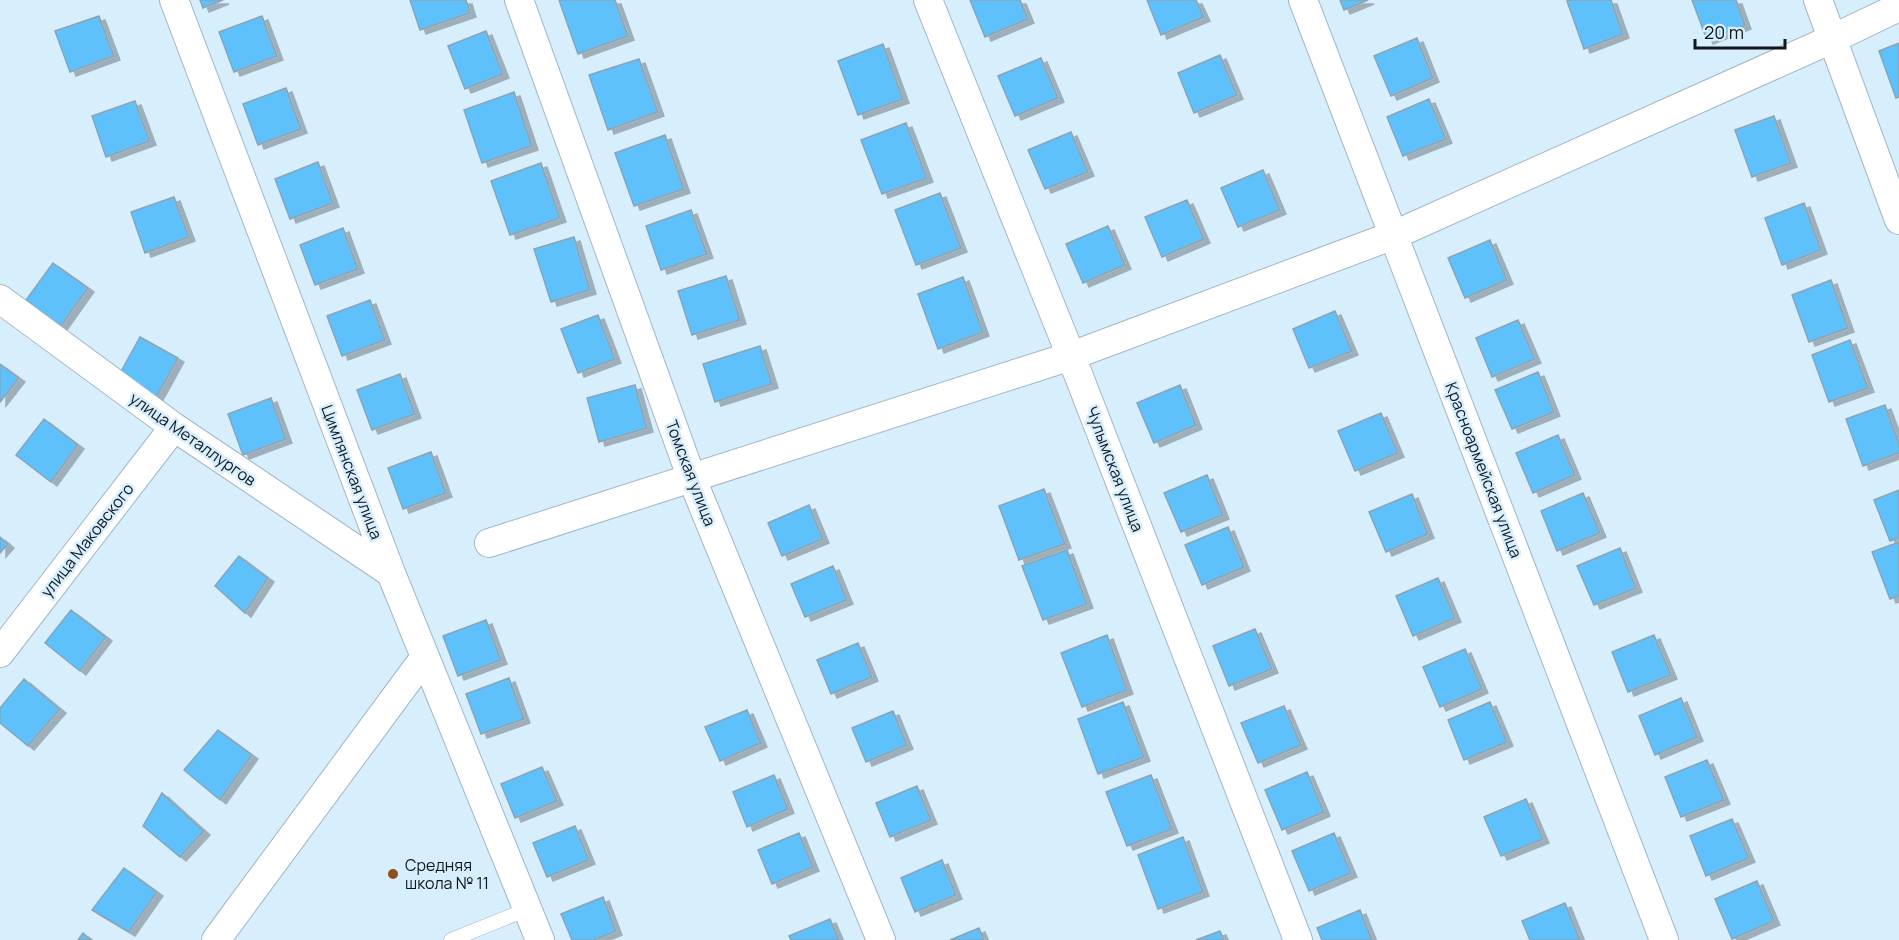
<svg xmlns="http://www.w3.org/2000/svg" width="1899" height="940" font-family="Manrope,sans-serif">
	<style>
		.building { fill: #5fc1fb; stroke: #8ea3b1; stroke-width: 1.5; filter: url(#shadow) }
		.lines { fill: none; stroke-linecap: round; stroke-linejoin: round }
		.lane-casing { stroke: #a1b6c5; stroke-width: 15 }
		.street-casing { stroke: #a1b6c5; stroke-width: 30 }
		.lane { stroke: #fff; stroke-width: 14 }
		.street { stroke: #fff; stroke-width: 28 }
		.poi-dot { fill: #904e1b; stroke: #d7eefd; stroke-width: 2 }
		.labels { text-anchor: middle; dominant-baseline: central; stroke-width: 5; stroke-linejoin: round; paint-order: stroke }
		.street-label { font-size: 16px; fill: #10181e; stroke: #d7eefd }
		.poi-label { font-size: 16px; fill: #10181e; stroke: #d7eefd; text-anchor: start }
	</style>
	<defs>
		<filter id="shadow"><feDropShadow dx="6" dy="4" stdDeviation="0" flood-color="#0004"/></filter>
	</defs>
	<rect width="100%" height="100%" fill="#d7eefd"/>
	<path class="building" d="M200 0H223L203 8Z
		M410 0H466L470 13 420 30Z
		M559 0H615L628 36 578 54Z
		M970 0H1020L1028 19 985 37Z
		M1147 0H1196L1204 17 1161 35Z
		M1340 0H1368L1344 10Z
		M1571 0H1611L1623 34 1584 49 1567 1Z
		M1692 0H1736L1745 25 1707 40Z
		M99 16 114 56 70 72 55 31Z
		M262 16 277 56 234 72 219 32Z
		M486 31 503 74 465 89 448 46Z
		M1417 38 1433 78 1391 96 1374 56Z
		M1899 43V97L1896 98 1879 51Z
		M883 44 903 99 858 115 838 61Z
		M1220 55 1237 95 1194 113 1178 73Z
		M1041 58 1058 98 1015 116 998 76Z
		M639 59 658 112 608 130 589 75Z
		M286 88 301 129 258 145 243 104Z
		M514 92 532 146 482 163 464 110Z
		M1429 99 1446 139 1403 156 1387 117Z
		M135 101 150 141 106 157 92 116Z
		M1774 116 1791 163 1752 177 1735 130Z
		M906 123 927 178 882 194 861 140Z
		M1071 132 1088 172 1045 189 1028 150Z
		M665 135 684 189 634 206 615 153Z
		M318 162 333 203 290 219 275 179Z
		M541 163 560 218 510 235 491 181Z
		M1263 170 1280 210 1238 227 1221 188Z
		M940 193 961 248 916 265 895 210Z
		M174 197 189 237 145 253 131 212Z
		M1187 200 1204 239 1162 257 1145 217Z
		M1804 203 1821 250 1782 265 1765 218Z
		M691 210 707 254 661 270 646 226Z
		M1108 226 1125 265 1083 283 1066 244Z
		M343 228 358 269 315 285 300 245Z
		M574 237 590 290 551 302 534 249Z
		M1490 240 1507 280 1465 298 1448 258Z
		M53 263 88 288 61 326 26 300Z
		M726 276 740 320 692 335 678 291Z
		M963 277 983 332 938 349 918 294Z
		M1831 280 1848 328 1809 342 1792 295Z
		M370 300 385 340 342 356 327 316Z
		M1335 311 1352 351 1309 368 1293 329Z
		M598 315 615 359 578 373 561 329Z
		M1518 320 1535 359 1492 377 1476 338Z
		M140 337 178 358 156 398 118 377Z
		M1850 340 1868 388 1829 402 1812 355Z
		M760 346 772 384 715 402 703 364Z
		M0 364 19 378 0 402Z
		M1538 372 1554 412 1512 429 1495 390Z
		M400 374 415 414 372 430 357 390Z
		M635 385 647 428 599 442 587 398Z
		M1180 385 1196 425 1154 443 1137 403Z
		M271 398 286 439 243 455 228 414Z
		M1885 405 1899 443V453L1863 466 1846 419Z
		M1381 413 1398 453 1355 471 1338 431Z
		M44 419 78 445 51 482 16 455Z
		M1558 435 1575 475 1533 493 1516 453Z
		M431 452 446 493 403 509 388 468Z
		M1207 475 1223 515 1181 532 1164 493Z
		M1044 489 1065 544 1019 560 999 506Z
		M1899 490V538L1890 541 1874 500Z
		M1583 493 1600 533 1557 551 1541 511Z
		M1412 494 1428 534 1386 552 1369 512Z
		M809 505 823 539 782 556 768 523Z
		M1228 527 1244 567 1202 585 1185 545Z
		M0 537 8 544 0 553Z
		M1899 542V596L1890 599 1872 552Z
		M1620 548 1636 588 1594 605 1577 566Z
		M1067 550 1087 604 1043 620 1022 566Z
		M239 556 268 578 245 613 215 586Z
		M833 566 847 600 805 617 791 584Z
		M1438 578 1455 618 1413 636 1396 596Z
		M71 610 106 637 80 671 45 643Z
		M486 620 501 660 458 676 443 636Z
		M1255 629 1272 669 1229 686 1213 646Z
		M1107 635 1127 690 1082 707 1061 653Z
		M1654 635 1671 675 1628 692 1612 652Z
		M858 643 872 677 831 694 817 660Z
		M1465 649 1482 689 1440 707 1423 667Z
		M509 678 524 719 481 734 466 694Z
		M24 679 60 709 28 746 0 723V708Z
		M1681 698 1697 737 1655 755 1639 716Z
		M1123 702 1144 757 1098 774 1078 719Z
		M1490 702 1507 742 1464 760 1448 720Z
		M1284 706 1301 745 1258 763 1241 723Z
		M747 710 761 743 720 761 705 727Z
		M893 711 907 745 866 762 852 728Z
		M218 730 252 755 220 800 184 770Z
		M1707 760 1724 800 1681 817 1665 777Z
		M542 767 557 801 515 818 501 784Z
		M1307 772 1324 812 1282 830 1265 790Z
		M774 775 788 809 747 827 733 792Z
		M1151 775 1172 829 1127 846 1106 792Z
		M917 786 931 820 890 837 876 803Z
		M162 793 204 831 180 857 143 826Z
		M1526 799 1543 839 1501 856 1484 817Z
		M1732 819 1749 858 1706 876 1690 836Z
		M575 826 589 860 547 877 533 843Z
		M799 833 813 867 772 884 758 850Z
		M1334 833 1351 873 1309 891 1292 851Z
		M1183 837 1203 892 1158 909 1138 855Z
		M942 860 956 895 915 912 901 878Z
		M124 868 157 892 129 932 92 910Z
		M1757 881 1774 921 1732 939 1715 899Z
		M603 897 616 931 594 940H572L561 914Z
		M1565 903 1580 940H1530L1522 921Z
		M1360 910 1372 940H1322L1317 928Z
		M830 919 839 940H791L789 936Z
		M979 928 984 940H950Z
		M1220 931 1224 940H1196Z
		M83 933 91 940H78Z"/>
	<g class="lines">
		<g class="lane-casing">
			<path id="lane" d="M451 940 528 909"/>
		</g>
		<g class="street-casing">
			<path id="street" d="M174 0 391 573 540 940
				M519 0 692 479 881 940
				M928 0 1071 356 1298 940
				M1303 0 1664 940
				M1818 0 1899 220
				M0 299 174 427 391 573
				M489 543 1071 356 1394 235 1832 39 1899 7
				M0 653 174 427
				M216 940 425 657"/>
		</g>
		<use href="#lane" class="lane"/>
		<use href="#street" class="street"/>
	</g>
	<circle class="poi-dot" cx="393" cy="874" r="6"/>
	<g class="labels">
		<g class="street-label">
			<text transform="translate(193 439) rotate(35)">улица Металлургов</text>
			<text transform="translate(1115 469) rotate(69)">Чулымская улица</text>
			<text transform="translate(1484 470) rotate(69)">Красноармейская улица</text>
			<text transform="translate(352 472) rotate(69)">Цимлянская улица</text>
			<text transform="translate(691 473) rotate(69)">Томская улица</text>
			<text transform="translate(87 540) rotate(-52)">улица Маковского</text>
		</g>
		<g class="poi-label">
			<text x="405" y="865">Средняя<tspan x="405" dy="18">школа № 11</tspan></text>
		</g>
	</g>
	<path d="M1695 39v9h90v-9" fill="none" stroke="#10181e" stroke-width="3"/>
	<text x="1704" y="39" font-size="18" fill="#10181e" stroke="#d7eefd" stroke-width="4.5" paint-order="stroke">20 m</text>
</svg>
